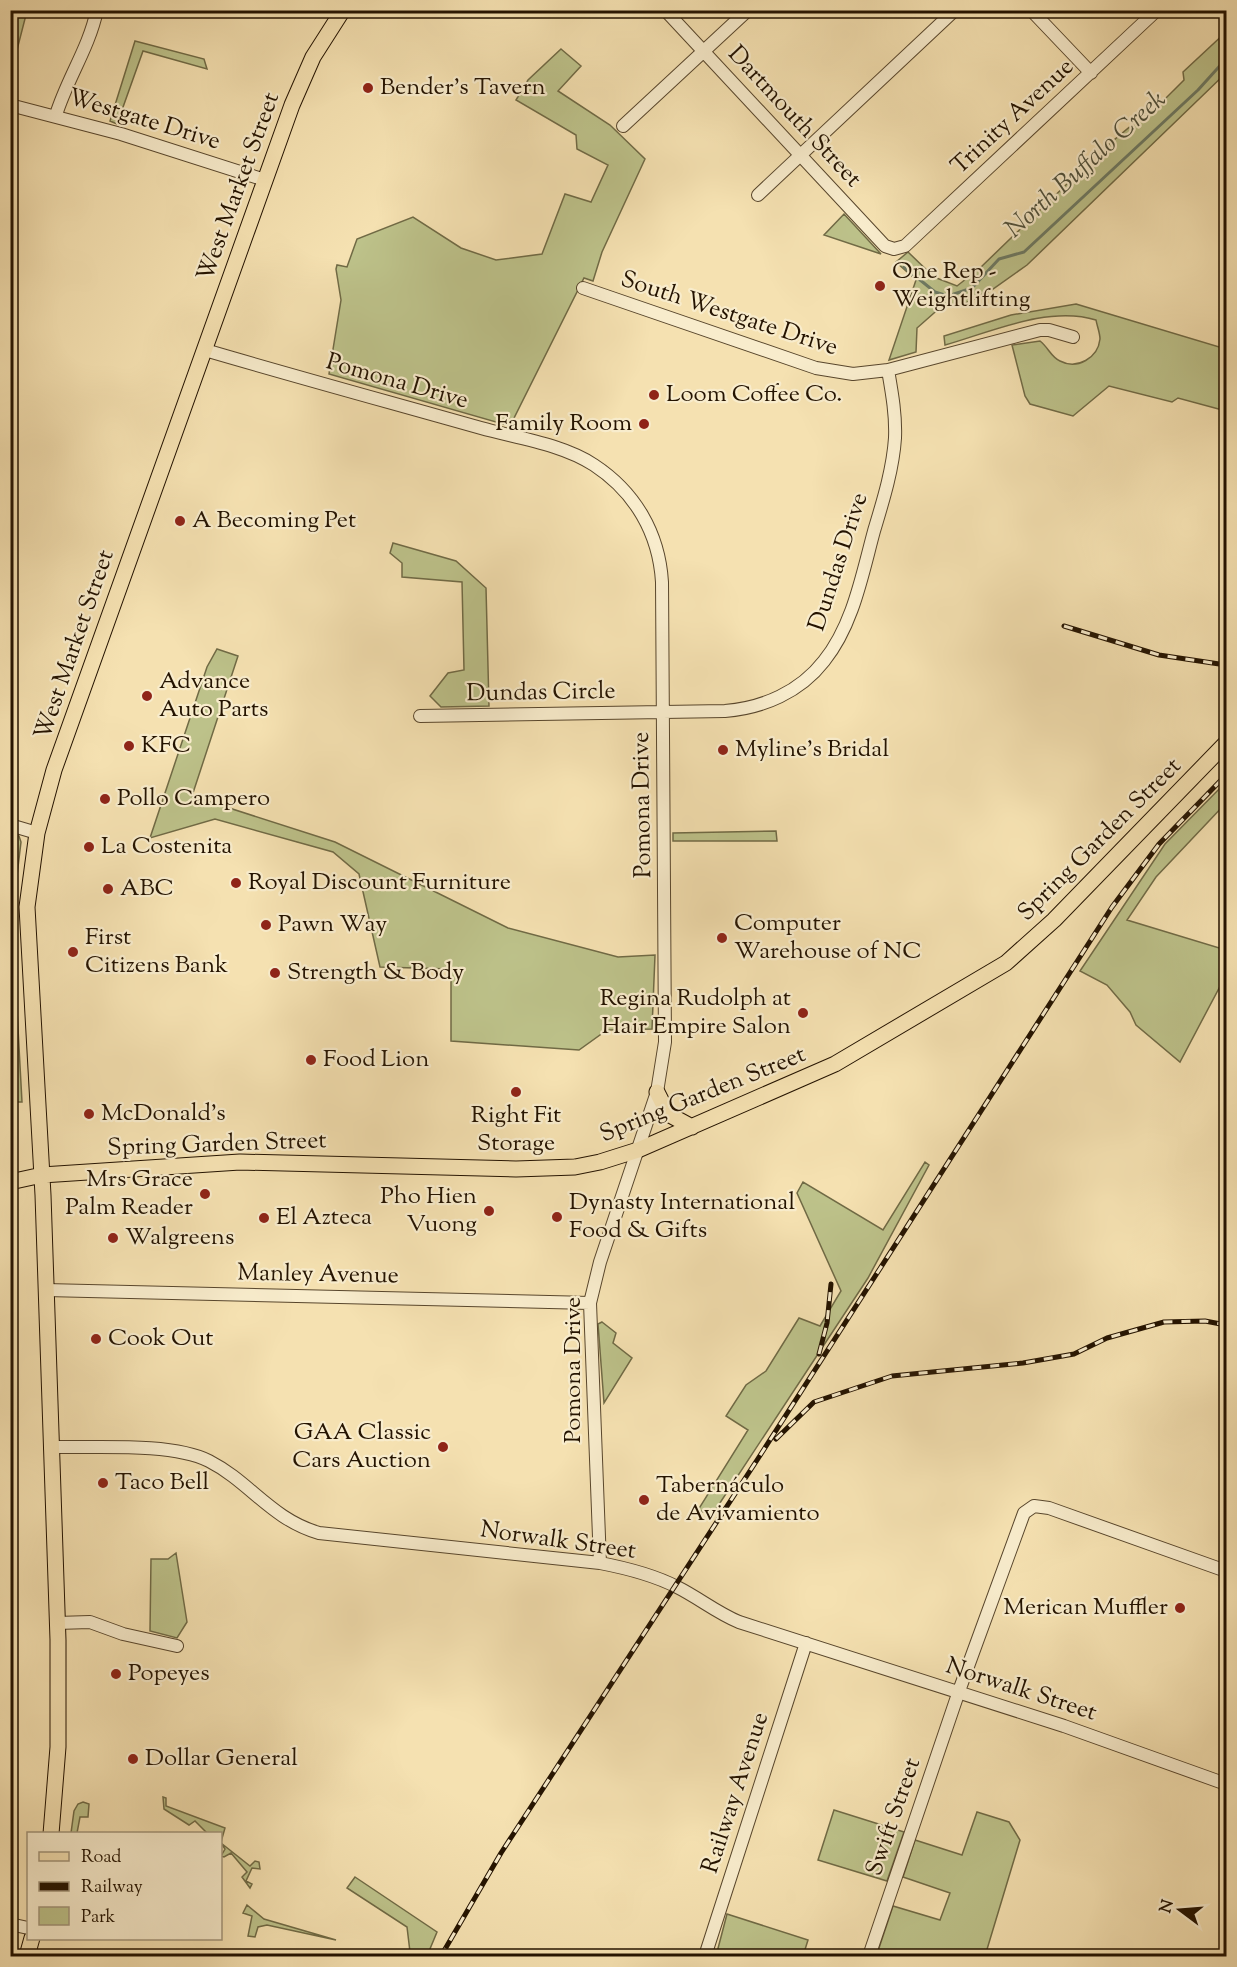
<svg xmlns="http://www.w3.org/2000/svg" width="1237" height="1967" font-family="'Sorts Mill Goudy',serif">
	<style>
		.green { fill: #bdc28a; stroke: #706a45; stroke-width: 1.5 }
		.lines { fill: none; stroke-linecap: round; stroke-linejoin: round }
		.stream { stroke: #6d7a64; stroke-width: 3 }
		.minor-casing { stroke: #58462c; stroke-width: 14 }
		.major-casing { stroke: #241300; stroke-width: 17 }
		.minor { stroke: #f8eccc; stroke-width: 12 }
		.major { stroke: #f5e1b1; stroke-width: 15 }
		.rail-casing { stroke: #241300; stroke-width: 5 }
		.rail { stroke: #f8eccc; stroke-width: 3; stroke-dasharray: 9; stroke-linecap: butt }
		.poi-dot { fill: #8f2418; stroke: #f8eccc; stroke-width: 2 }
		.labels { text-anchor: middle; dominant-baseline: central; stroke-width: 4.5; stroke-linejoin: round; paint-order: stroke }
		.poi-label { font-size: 24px; fill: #241300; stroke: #f8eccc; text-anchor: start }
		.street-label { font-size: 24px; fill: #241300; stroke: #f8eccc }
		.water-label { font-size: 26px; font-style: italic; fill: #4e4f3a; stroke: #f8eccc }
	</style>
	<rect width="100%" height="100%" fill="#f5e1b1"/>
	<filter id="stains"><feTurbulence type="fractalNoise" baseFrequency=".00333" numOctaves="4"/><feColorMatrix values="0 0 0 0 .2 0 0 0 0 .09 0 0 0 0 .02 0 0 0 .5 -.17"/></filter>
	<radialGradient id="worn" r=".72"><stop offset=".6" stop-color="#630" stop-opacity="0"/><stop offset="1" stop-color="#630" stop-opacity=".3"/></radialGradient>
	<path class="green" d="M11 10 27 11 17 50 11 47Z
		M1226 32V73L1027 265 993 289 962 305 942 306 917 328 916 352 889 360 916 280 896 262 908 252 934 277 957 286 980 268 1071 180 1086 172 1098 159 1102 150 1144 115 1154 110 1184 80 1183 72Z
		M135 41 204 59 207 69 143 51 117 124 110 121Z
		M561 49 581 66 558 91 610 125 645 159 602 252 593 281 584 278 510 426 329 374 341 300 336 269 337 265 347 267 357 239 413 217 461 248 496 260 542 254 565 194 591 202 608 165 577 149 576 135 516 100 528 80Z
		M844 214 881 254 824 235Z
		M1076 304 1226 349V411L1178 398 1172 402 1109 386 1073 416 1030 404 1025 396 1012 345 1040 341C1048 347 1051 357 1060 361 1077 370 1098 358 1100 339 1100 333 1097 326 1096 320 1049 305 991 332 945 345L944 336 1011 315Z
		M393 543 456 561 486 588 489 706 441 707 430 696 448 673 464 670 462 582 402 577V563L390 553Z
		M217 649 238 656 192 796 335 842 508 928 618 957 655 955 652 1029 607 1030 579 1050 451 1041V969L380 967 359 874 333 852 215 819 150 838 207 667Z
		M1226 782V803L1156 877 1127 920 1226 950V975L1180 1062 1136 1025 1130 1012 1107 985 1080 971 1165 844Z
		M776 831 777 841H673V833Z
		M11 833 19 836 21 842 15 892 14 952 11 959Z
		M11 982 16 992 22 1102H17L16 1074H11Z
		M925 1162 929 1165 868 1278 712 1515 698 1510 748 1430 726 1416 746 1385 766 1371 799 1318 820 1326 841 1291 797 1193 803 1182 883 1230Z
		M602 1322 616 1333 613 1343 632 1358 604 1403 598 1324Z
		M176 1553 187 1622 177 1638 150 1631 151 1559H168Z
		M163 1797 166 1798V1806L225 1828 221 1842 220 1834 207 1833 195 1821 189 1825 164 1809Z
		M83 1802 89 1804 88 1817H80L77 1833H71L74 1811 78 1804Z
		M834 1810 904 1832 887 1881 818 1860Z
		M977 1812 1009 1822 1020 1840 985 1956H893L878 1951 893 1906 940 1920 950 1893 903 1877 915 1840 962 1855Z
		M221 1843 250 1866 255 1861 259 1862 260 1869 252 1868 246 1881 252 1884 250 1888 242 1877 247 1872 231 1853 224 1857 221 1856 225 1849Z
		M355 1877 437 1932 427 1956H406L410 1952 407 1927 347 1888Z
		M247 1905 264 1919 336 1940 267 1925 258 1927 255 1937 248 1936 252 1916 243 1913Z
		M727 1914 808 1940 803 1956H716Z"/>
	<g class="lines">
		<path class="stream" d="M904 267 935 292 948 296 972 288 999 259 1024 252 1198 90 1226 59"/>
		<g class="minor-casing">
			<path id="minor" d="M665 10 885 246 894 249 905 246 1157 10
				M1031 10 1091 73
				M10 105 121 134 265 180
				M56 115C67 79 89 48 97 10
				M623 126 748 10
				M758 195 955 10
				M583 288 816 368 853 374 888 370 1040 330H1049L1073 337
				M205 350C297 377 389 402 481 428 517 438 562 444 594 465 635 492 659 533 662 582L665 1042 657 1092 600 1262 590 1303 600 1563
				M420 716 725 711C763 708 800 692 824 661 853 625 862 575 874 531 883 501 893 469 895 438 896 415 892 393 888 370
				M10 825 37 833
				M46 1290 590 1303
				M50 1447C93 1448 172 1442 209 1461 250 1482 271 1519 319 1533L600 1563C626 1568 654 1575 677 1587 699 1598 717 1613 739 1622L1064 1726 1226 1784
				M57 1623 90 1622 123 1634 177 1646
				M10 1924 28 1928
				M705 1956 806 1643
				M869 1956 959 1691 1024 1513 1034 1506 1049 1508 1226 1571"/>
		</g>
		<g class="major-casing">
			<path id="major" d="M657 1092 668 1114 692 1127
				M10 1182 42 1175 240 1162 516 1169 575 1167 600 1162 638 1150 835 1064 1006 963 1054 920 1226 743
				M51 1834 58 1747V1640L43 1195 27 907 37 833 54 770 292 105 313 57 343 10
				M27 1956 32 1938"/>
		</g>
		<use href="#minor" class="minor"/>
		<use href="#major" class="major"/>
		<g class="rail-casing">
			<path id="rail" d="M1064 626 1159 655 1226 665
				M819 1354 827 1323 831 1284
				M776 1439 814 1402 892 1376 1023 1363 1074 1354 1107 1338 1164 1322 1205 1321 1226 1325
				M441 1956 501 1853 761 1454 1112 907 1159 844 1226 775"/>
		</g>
		<use href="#rail" class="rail"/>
	</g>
	<g class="poi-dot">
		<circle cx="368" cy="88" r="6"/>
		<circle cx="880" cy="286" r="6"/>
		<circle cx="654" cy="395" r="6"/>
		<circle cx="644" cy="424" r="6"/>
		<circle cx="180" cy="521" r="6"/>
		<circle cx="147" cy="696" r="6"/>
		<circle cx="129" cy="746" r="6"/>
		<circle cx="723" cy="750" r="6"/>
		<circle cx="105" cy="799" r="6"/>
		<circle cx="89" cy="847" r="6"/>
		<circle cx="236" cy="883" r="6"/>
		<circle cx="108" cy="889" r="6"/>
		<circle cx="266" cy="925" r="6"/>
		<circle cx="722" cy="938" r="6"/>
		<circle cx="73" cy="952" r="6"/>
		<circle cx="275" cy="973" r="6"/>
		<circle cx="803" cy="1013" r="6"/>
		<circle cx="311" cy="1060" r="6"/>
		<circle cx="516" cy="1092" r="6"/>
		<circle cx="89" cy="1114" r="6"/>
		<circle cx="205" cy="1194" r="6"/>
		<circle cx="489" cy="1211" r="6"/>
		<circle cx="557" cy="1217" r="6"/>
		<circle cx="264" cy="1218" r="6"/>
		<circle cx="113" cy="1238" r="6"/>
		<circle cx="96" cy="1339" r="6"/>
		<circle cx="443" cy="1447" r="6"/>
		<circle cx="103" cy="1483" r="6"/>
		<circle cx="644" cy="1500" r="6"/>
		<circle cx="1180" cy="1608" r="6"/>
		<circle cx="116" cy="1674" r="6"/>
		<circle cx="133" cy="1759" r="6"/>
	</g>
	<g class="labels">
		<g class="poi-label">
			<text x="380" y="88">Bender's Tavern</text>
			<text x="892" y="272">One Rep -<tspan x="892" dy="28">Weightlifting</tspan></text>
			<text x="666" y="395">Loom Coffee Co.</text>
			<text x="632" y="424" text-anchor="end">Family Room</text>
			<text x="192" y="521">A Becoming Pet</text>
			<text x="159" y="682">Advance<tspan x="159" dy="28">Auto Parts</tspan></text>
			<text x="141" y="746">KFC</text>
			<text x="735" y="750">Myline's Bridal</text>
			<text x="117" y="799">Pollo Campero</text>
			<text x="101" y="847">La Costenita</text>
			<text x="248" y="883">Royal Discount Furniture</text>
			<text x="120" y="889">ABC</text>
			<text x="734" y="924">Computer<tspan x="734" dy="28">Warehouse of NC</tspan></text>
			<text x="278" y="925">Pawn Way</text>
			<text x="85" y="938">First<tspan x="85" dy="28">Citizens Bank</tspan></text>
			<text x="287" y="973">Strength &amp; Body</text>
			<text x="791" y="999" text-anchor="end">Regina Rudolph at<tspan x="791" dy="28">Hair Empire Salon</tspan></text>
			<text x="323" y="1060">Food Lion</text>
			<text x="101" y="1114">McDonald's</text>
			<text x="516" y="1116" text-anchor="middle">Right Fit<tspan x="516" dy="28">Storage</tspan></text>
			<text x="193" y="1180" text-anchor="end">Mrs Grace<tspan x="193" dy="28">Palm Reader</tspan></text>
			<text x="477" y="1197" text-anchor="end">Pho Hien<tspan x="477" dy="28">Vuong</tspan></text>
			<text x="569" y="1203">Dynasty International<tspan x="569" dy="28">Food &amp; Gifts</tspan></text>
			<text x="276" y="1218">El Azteca</text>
			<text x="125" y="1238">Walgreens</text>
			<text x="108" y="1339">Cook Out</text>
			<text x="431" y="1433" text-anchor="end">GAA Classic<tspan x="431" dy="28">Cars Auction</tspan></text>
			<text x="115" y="1483">Taco Bell</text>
			<text x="656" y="1486">Tabernáculo<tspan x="656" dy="28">de Avivamiento</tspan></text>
			<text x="1168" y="1608" text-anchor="end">Merican Muffler</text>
			<text x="128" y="1674">Popeyes</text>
			<text x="145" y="1759">Dollar General</text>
		</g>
		<g class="street-label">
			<text transform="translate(794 117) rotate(47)">Dartmouth Street</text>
			<text transform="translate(1013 117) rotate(-43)">Trinity Avenue</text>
			<text transform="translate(144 120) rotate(17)">Westgate Drive</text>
			<text transform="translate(239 187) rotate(-70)">West Market Street</text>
			<text transform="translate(729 314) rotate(18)">South Westgate Drive</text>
			<text transform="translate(397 382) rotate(16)">Pomona Drive</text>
			<text transform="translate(839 562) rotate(-72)">Dundas Drive</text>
			<text transform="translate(75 645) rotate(-71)">West Market Street</text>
			<text transform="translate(541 693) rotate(-1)">Dundas Circle</text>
			<text transform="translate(643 805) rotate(-91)">Pomona Drive</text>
			<text transform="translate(1100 840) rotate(-45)">Spring Garden Street</text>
			<text transform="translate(703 1095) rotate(-22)">Spring Garden Street</text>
			<text transform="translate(217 1145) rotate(-2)">Spring Garden Street</text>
			<text transform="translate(318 1275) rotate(1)">Manley Avenue</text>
			<text transform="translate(574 1370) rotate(-90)">Pomona Drive</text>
			<text transform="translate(558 1541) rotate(8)">Norwalk Street</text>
			<text transform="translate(1021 1690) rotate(18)">Norwalk Street</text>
			<text transform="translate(736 1793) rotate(-72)">Railway Avenue</text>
			<text transform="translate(894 1817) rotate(-71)">Swift Street</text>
		</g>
		<g class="water-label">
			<text transform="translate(1086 165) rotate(-42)">North Buffalo Creek</text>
		</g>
	</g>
	<rect width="1237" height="1967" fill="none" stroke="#f5e1b1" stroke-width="36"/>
	<rect x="12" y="12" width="1213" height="1943" fill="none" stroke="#241300" stroke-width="3"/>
	<rect x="18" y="18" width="1201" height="1931" fill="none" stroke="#241300" stroke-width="1.5"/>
	<rect x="27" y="1832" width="195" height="108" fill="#f8eccc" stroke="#a3957a" stroke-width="1.5"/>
	<rect x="39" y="1852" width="30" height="9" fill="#f5e1b1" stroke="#a3957a" stroke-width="1.5"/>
	<text x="81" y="1862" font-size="18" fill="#241300">Road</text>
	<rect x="39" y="1882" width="30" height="9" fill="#241300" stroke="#a3957a" stroke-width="1.5"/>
	<text x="81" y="1892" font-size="18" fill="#241300">Railway</text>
	<rect x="39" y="1907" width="30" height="18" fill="#bdc28a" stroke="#a3957a" stroke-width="1.5"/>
	<text x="81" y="1922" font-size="18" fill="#241300">Park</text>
	<g transform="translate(1180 1910) rotate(286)" stroke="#f8eccc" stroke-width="4.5" paint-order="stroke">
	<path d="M0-4.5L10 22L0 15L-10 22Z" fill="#241300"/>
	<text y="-9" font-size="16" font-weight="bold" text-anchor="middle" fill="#241300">N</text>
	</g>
	<rect width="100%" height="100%" filter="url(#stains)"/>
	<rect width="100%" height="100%" fill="url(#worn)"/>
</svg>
